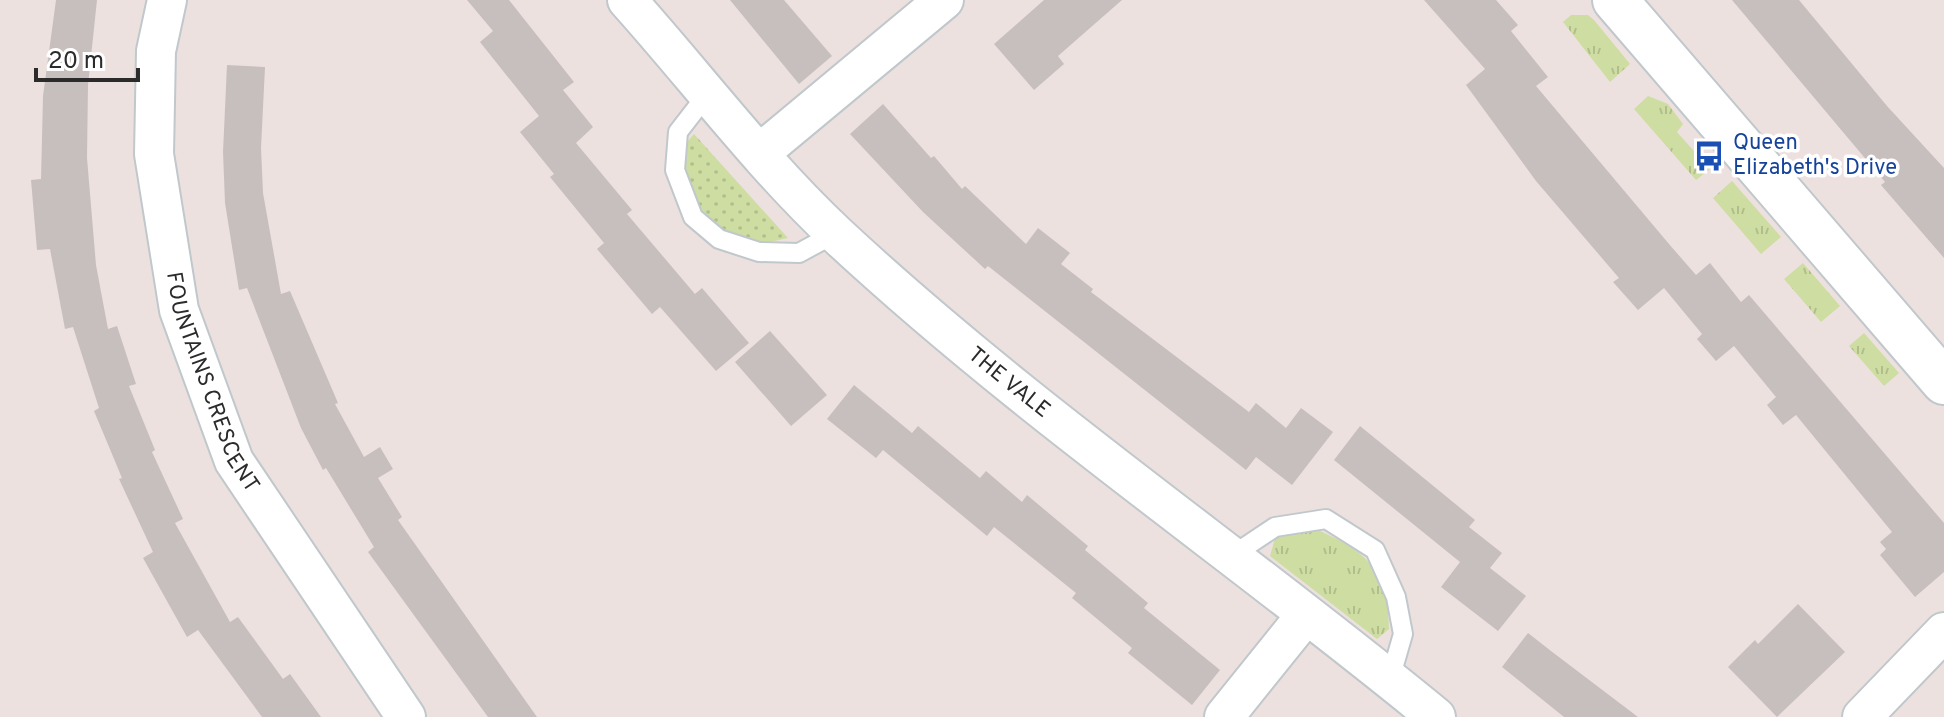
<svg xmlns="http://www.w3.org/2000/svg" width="1944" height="717" font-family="Overpass,sans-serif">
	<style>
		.grass { fill: url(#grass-tufts) }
		.garden { fill: url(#garden-dots) }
		.building { fill: #c7bfbe }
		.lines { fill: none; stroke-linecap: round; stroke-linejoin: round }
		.lane-casing { stroke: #c0c8cc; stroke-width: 22 }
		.street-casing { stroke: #c0c8cc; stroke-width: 42 }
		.secondary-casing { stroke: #c0c8cc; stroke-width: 48 }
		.lane { stroke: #fff; stroke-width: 18 }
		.street { stroke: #fff; stroke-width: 38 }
		.secondary { stroke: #fff; stroke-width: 44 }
		.labels { text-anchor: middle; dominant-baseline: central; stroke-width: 7; stroke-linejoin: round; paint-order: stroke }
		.transit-label { font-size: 22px; fill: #164399; stroke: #fff; text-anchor: start }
		.street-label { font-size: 22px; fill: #2b2b2b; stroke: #fff }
	</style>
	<defs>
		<pattern id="grass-tufts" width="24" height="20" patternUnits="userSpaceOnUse" patternTransform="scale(2)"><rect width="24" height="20" fill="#cedda1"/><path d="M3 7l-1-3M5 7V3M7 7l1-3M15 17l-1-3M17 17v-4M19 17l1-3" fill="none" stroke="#b1be8b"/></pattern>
		<pattern id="garden-dots" width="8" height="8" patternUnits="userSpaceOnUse" patternTransform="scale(2)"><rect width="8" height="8" fill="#cedda1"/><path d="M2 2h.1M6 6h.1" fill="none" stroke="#b1be8b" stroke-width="1.8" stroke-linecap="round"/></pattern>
	</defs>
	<rect width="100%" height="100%" fill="#ece1df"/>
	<path class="grass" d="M1571 15H1588L1594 20 1630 64 1610 82 1563 22Z
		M1648 96 1668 104 1683 124 1677 132 1710 169 1696 180 1634 109Z
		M1732 181 1781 237 1761 254 1713 198Z
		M1803 263 1840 306 1821 322 1784 279Z
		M1864 333 1899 373 1884 386 1849 346Z
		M1313 528C1365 550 1389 569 1389 629L1377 639 1270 556 1276 535Z"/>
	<path class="garden" d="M694 134 788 238 756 245 719 236 697 209 683 179 682 148Z"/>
	<path class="building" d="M56 0H97L88 85 87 158 96 265 108 329 117 326 136 384 129 386 155 450 152 452 183 519 175 523 230 622 238 617 283 679 290 674 321 717H262L198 630 187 637 143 558 153 552 119 479 122 478 94 411 99 408 73 327 65 329 50 249 37 250 31 180 41 179 43 96Z
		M467 0H509L574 82 563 90 593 127 576 143 632 210 627 214 695 294 702 288 749 343 716 371 660 307 652 314 597 249 604 243 550 177 554 174 520 132 539 116 480 42 493 31Z
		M730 0H784L832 56 799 84Z
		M1044 0H1122L1058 56 1064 64 1034 90 994 44Z
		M1424 0H1496L1518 25 1511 31 1548 77 1536 86 1669 244 1696 275 1710 263 1741 302 1749 295 1944 523V572L1915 597 1880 555 1886 549 1880 542 1892 532 1796 415 1783 425 1767 405 1776 397 1734 346 1716 361 1697 339 1702 334 1664 288 1638 310 1613 282 1619 278 1536 181 1466 85 1485 69Z
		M1732 0H1799L1887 106 1944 168V258L1881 185 1885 182Z
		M227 65 265 67 261 148 263 193 281 294 290 291 338 403 335 404 364 457 380 447 393 469 378 478 402 517 398 520 537 717H488L368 552 374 547 326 468 323 470 301 428 247 288 239 290 225 203 223 152Z
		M883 104 931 158 934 156 962 189 965 186 1026 244 1038 228 1070 253 1061 264 1093 289 1091 292 1249 412 1256 403 1286 428 1301 408 1333 432 1292 485 1256 457 1246 470 988 266 985 269 923 212 850 134Z
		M770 331 827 395 791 426 735 362Z
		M854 385 912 433 918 426 980 478 986 471 1022 502 1027 495 1088 546 1085 550 1148 603 1144 608 1220 670 1192 705 1128 653 1132 648 1072 598 1076 593 994 527 987 536 883 450 876 458 827 419Z
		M1360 426 1475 520 1469 527 1502 553 1490 568 1526 596 1498 631 1441 587 1460 562 1334 460Z
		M1798 604 1845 652 1777 717 1728 667 1755 640 1758 644Z
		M1528 633 1551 651 1638 717H1564L1502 667Z"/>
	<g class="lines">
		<g class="lane-casing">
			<path id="lane" d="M709 92 678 132 675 170 693 217 719 239 759 252 799 253 836 233
				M1230 557 1275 527 1326 519 1375 550 1396 597 1403 634 1390 679"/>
		</g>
		<g class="street-casing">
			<g id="street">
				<path id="s1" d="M167 0 156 51 154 154 179 310 234 461 406 717"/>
				<path id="s2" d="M627 0C697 78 761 164 837 235 1025 410 1238 554 1436 717"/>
				<path d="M760 153 944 0"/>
				<path d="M1224 717 1306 615"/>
				<path d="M1862 717 1944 632"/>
			</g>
		</g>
		<g class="secondary-casing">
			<path id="secondary" d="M1615 0 1944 382"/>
		</g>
		<use href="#lane" class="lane"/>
		<use href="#street" class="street"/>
		<use href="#secondary" class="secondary"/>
	</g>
	<defs>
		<g id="bus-bare" transform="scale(2.4)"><path d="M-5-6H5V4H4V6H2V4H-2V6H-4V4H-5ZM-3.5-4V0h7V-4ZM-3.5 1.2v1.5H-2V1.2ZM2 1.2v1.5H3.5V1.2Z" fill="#1a4fb4" stroke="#fff" stroke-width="2.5" paint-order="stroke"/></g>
	</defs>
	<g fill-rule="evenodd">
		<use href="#bus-bare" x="1709" y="156"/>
	</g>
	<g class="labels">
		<g class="transit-label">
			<text x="1733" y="143">Queen<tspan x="1733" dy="25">Elizabeth's Drive</tspan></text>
		</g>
		<g class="street-label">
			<text stroke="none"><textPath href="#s1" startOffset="392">FOUNTAINS CRESCENT</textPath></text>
			<text stroke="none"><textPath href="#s2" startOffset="542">THE VALE</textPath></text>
		</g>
	</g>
	<path d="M36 68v12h102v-12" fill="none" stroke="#2b2b2b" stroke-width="4"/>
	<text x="48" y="68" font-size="24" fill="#2b2b2b" stroke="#ffffff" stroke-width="6" paint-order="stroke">20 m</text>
</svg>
